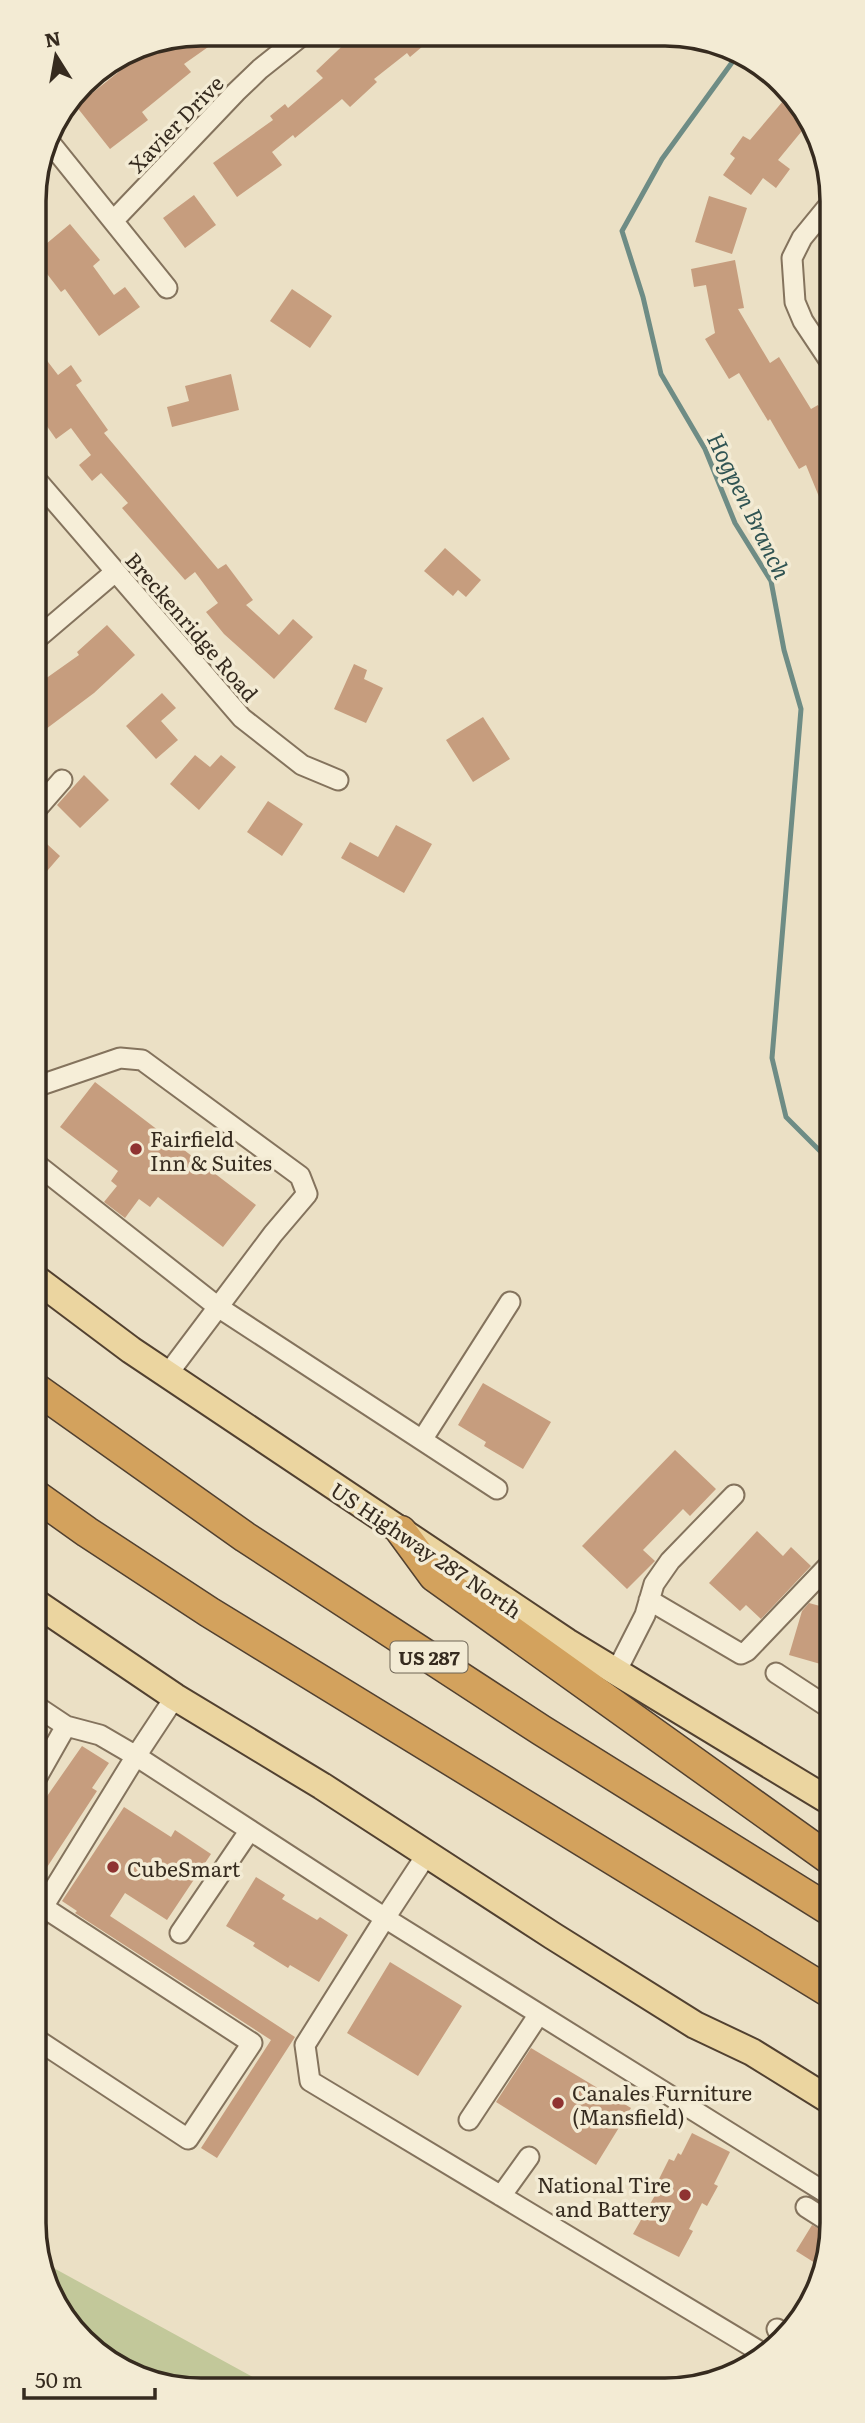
<svg xmlns="http://www.w3.org/2000/svg" width="865" height="2423" font-family="Literata,serif">
	<style>
		.green { fill: #c2c89a }
		.lines { fill: none; stroke-linecap: round; stroke-linejoin: round }
		.stream { stroke: #6e8c85; stroke-width: 5 }
		.building { fill: #c69d7e }
		.minor-casing { stroke: #84735d; stroke-width: 23 }
		.major-casing { stroke: #524130; stroke-width: 30 }
		.highway-casing { stroke: #524130; stroke-width: 33 }
		.minor { stroke: #f6eed8; stroke-width: 19 }
		.major { stroke: #ebd5a0; stroke-width: 26 }
		.highway { stroke: #d3a25d; stroke-width: 30 }
		.poi-dot { fill: #8f3331; stroke: #f3ebd4; stroke-width: 2.5 }
		.labels { text-anchor: middle; dominant-baseline: central; stroke-width: 7; stroke-linejoin: round; paint-order: stroke }
		.shield { fill: #f3ebd4; stroke: #6f6555; stroke-width: 2 }
		.shield-label { font-size: 19px; font-weight: bold; fill: #362b1f }
		.street-label { font-size: 21px; fill: #362b1f; stroke: #f3ebd4 }
		.poi-label { font-size: 21px; fill: #362b1f; stroke: #f3ebd4; text-anchor: start }
		.water-label { font-size: 23px; font-style: italic; fill: #305453; stroke: #f3ebd4 }
		.rim { fill: none; stroke: #362b1f; stroke-width: 3.5 }
	</style>
	<rect width="100%" height="100%" fill="#ebe0c5"/>
	<path class="green" d="M37 2257 50 2266 271 2387H168L82 2341Z"/>
	<g class="lines">
		<path class="stream" d="M736 57 662 159 622 231 643 297 661 374 705 449 735 523 771 581 784 650 801 709 772 1058 786 1117 830 1161"/>
	</g>
	<path class="building" d="M200 33H228L184 64 191 72 142 112 148 120 110 149 76 106 121 70 120 68 143 50 139 45Z
		M355 34 414 35 423 46 410 57 407 53 374 79 377 82 350 107 342 99 295 138 293 135 272 152 282 165 237 197 213 163 273 120 270 116 285 104 288 108 323 78 316 71Z
		M789 94 806 126 778 160 790 169 776 188 763 178 751 195 723 175 735 158 730 154 743 136 750 140Z
		M194 195 216 225 185 248 163 218Z
		M709 196 747 208 732 254 695 242Z
		M70 224 100 260 93 266 114 295 125 287 140 307 99 336 65 289 61 292 34 257V254Z
		M735 260 744 308 738 309 770 363 779 357 811 409 818 405 829 424V521L806 465 799 469 770 419 768 421 739 373 729 379 705 339 715 333 706 285 694 287 691 269Z
		M292 289 332 316 310 348 270 321Z
		M45 358 58 375 71 365 82 381 76 385 108 430 104 433 218 569 226 564 253 600 246 605 279 635 293 619 313 637 274 679 224 634 206 612 218 603 195 572 185 580 122 508 128 503 101 473 92 481 79 465 91 455 71 428 56 439 34 408V366Z
		M231 374 239 410 172 427 167 407 189 401 185 386Z
		M445 548 481 580 466 597 458 590 453 596 424 571Z
		M107 625 135 655 94 693 34 738V703L45 695 38 684 79 655 77 652Z
		M354 664 367 670 364 679 383 688 366 723 334 709Z
		M162 693 176 708 161 721 178 740 156 759 126 726Z
		M483 717 510 759 473 782 446 740Z
		M195 755 210 767 221 755 236 767 199 810 170 784Z
		M84 775 109 800 80 828 57 805Z
		M268 801 303 824 282 856 247 832Z
		M396 825 432 844 404 893 341 858 350 842 378 857Z
		M35 833 60 856 35 885Z
		M95 1082 256 1205 223 1247 158 1197 150 1207 139 1199 125 1218 104 1202 117 1186 111 1181 118 1171 60 1127Z
		M483 1383 551 1422 523 1469 484 1446 486 1442 458 1425Z
		M675 1450 716 1489 690 1516 683 1509 643 1550 655 1561 627 1589 582 1546Z
		M757 1531 783 1556 791 1547 811 1566 761 1619 746 1605 740 1611 709 1583Z
		M809 1603 831 1609V1667L789 1655 802 1611Z
		M82 1746 109 1763 92 1788 97 1791 36 1884V1812Z
		M124 1807 171 1837 175 1830 211 1854 167 1920 125 1893 110 1916 295 2037 217 2158 201 2148 271 2040 75 1913 77 1911 62 1901Z
		M256 1877 285 1895 282 1899 317 1920 320 1917 348 1935 319 1982 290 1965 288 1968 253 1946 255 1943 226 1926Z
		M390 1962 462 2006 418 2076 347 2033Z
		M531 2048 631 2108 596 2165 496 2102Z
		M692 2133 730 2152 714 2184 718 2186 707 2206 702 2203 689 2229 693 2231 679 2257 633 2234 662 2183 658 2181 669 2159 674 2161 678 2153 681 2155Z
		M812 2225 831 2235 823 2268 796 2251Z"/>
	<g class="lines">
		<g class="minor-casing">
			<path id="minor" d="M47 139 167 288
				M829 205 802 238 792 258 795 302 803 321 829 360
				M114 220 236 92 260 69 304 34
				M34 477 242 718 302 765 338 780
				M34 641 115 572
				M35 811 62 780
				M35 1087 120 1058 142 1060 300 1176 307 1194 273 1234 167 1375
				M35 1163 218 1307 497 1489
				M422 1440 510 1302
				M649 1600 741 1654 747 1651 830 1564
				M616 1672 645 1615 654 1584 670 1561 734 1495
				M776 1673 831 1709
				M175 1697 136 1756 385 1918 305 2045 310 2081 764 2354
				M36 1706 66 1726 36 1779
				M427 1854 385 1918 831 2196
				M36 1923 43 1907 136 1756 100 1735 66 1726
				M180 1933 250 1830
				M36 2039 188 2139 252 2043 43 1907
				M469 2120 539 2014
				M501 2196 529 2157
				M806 2207 831 2223
				M777 2329 783 2339"/>
		</g>
		<g class="major-casing">
			<path id="major" d="M35 1278 131 1350 567 1642 831 1802
				M36 1603 175 1697 322 1786 553 1936 695 2025 752 2052 831 2101"/>
		</g>
		<g class="highway-casing">
			<path id="highway" d="M35 1388 245 1537 541 1730 831 1911
				M35 1495 87 1532 209 1612 831 1993
				M401 1531 434 1576 831 1860"/>
		</g>
		<use href="#minor" class="minor"/>
		<use href="#major" class="major"/>
		<use href="#highway" class="highway"/>
	</g>
	<g class="poi-dot">
		<circle cx="136" cy="1149" r="7"/>
		<circle cx="113" cy="1867" r="7"/>
		<circle cx="558" cy="2103" r="7"/>
		<circle cx="685" cy="2195" r="7"/>
	</g>
	<g class="labels">
		<rect class="shield" x="390.5" y="1641.5" width="77" height="31" rx="5"/>
		<g class="shield-label">
			<text x="429" y="1657">US 287</text>
		</g>
		<g class="street-label">
			<text transform="translate(175 123) rotate(-46)">Xavier Drive</text>
			<text transform="translate(193 626) rotate(49)">Breckenridge Road</text>
			<text transform="translate(427 1549) rotate(34)">US Highway 287 North</text>
		</g>
		<g class="poi-label">
			<text x="150" y="1137">Fairfield<tspan x="150" dy="24">Inn &amp; Suites</tspan></text>
			<text x="127" y="1867">CubeSmart</text>
			<text x="572" y="2091">Canales Furniture<tspan x="572" dy="24">(Mansfield)</tspan></text>
			<text x="671" y="2183" text-anchor="end">National Tire<tspan x="671" dy="24">and Battery</tspan></text>
		</g>
		<g class="water-label">
			<text transform="translate(750 505) rotate(64)">Hogpen Branch</text>
		</g>
	</g>
	<path d="M0 0H865V2423H0ZM201 46H665A155 155 0 0 1 820 201V2223A155 155 0 0 1 665 2378H201A155 155 0 0 1 46 2223V201A155 155 0 0 1 201 46Z" fill="#f3ebd4" fill-rule="evenodd"/>
	<path class="rim" d="M201 46H665A155 155 0 0 1 820 201V2223A155 155 0 0 1 665 2378H201A155 155 0 0 1 46 2223V201A155 155 0 0 1 201 46Z"/>
	<g transform="translate(56 56) rotate(349)" stroke="#f3ebd4" stroke-width="5" paint-order="stroke">
	<path d="M0-5L12 26L0 18L-12 26Z" fill="#362b1f"/>
	<text y="-10" font-size="19" font-weight="bold" text-anchor="middle" fill="#362b1f">N</text>
	</g>
	<path d="M24 2388v10h131v-10" fill="none" stroke="#362b1f" stroke-width="3.5"/>
	<text x="35" y="2388" font-size="21" fill="#362b1f" stroke="#f3ebd4" stroke-width="5" paint-order="stroke">50 m</text>
</svg>
